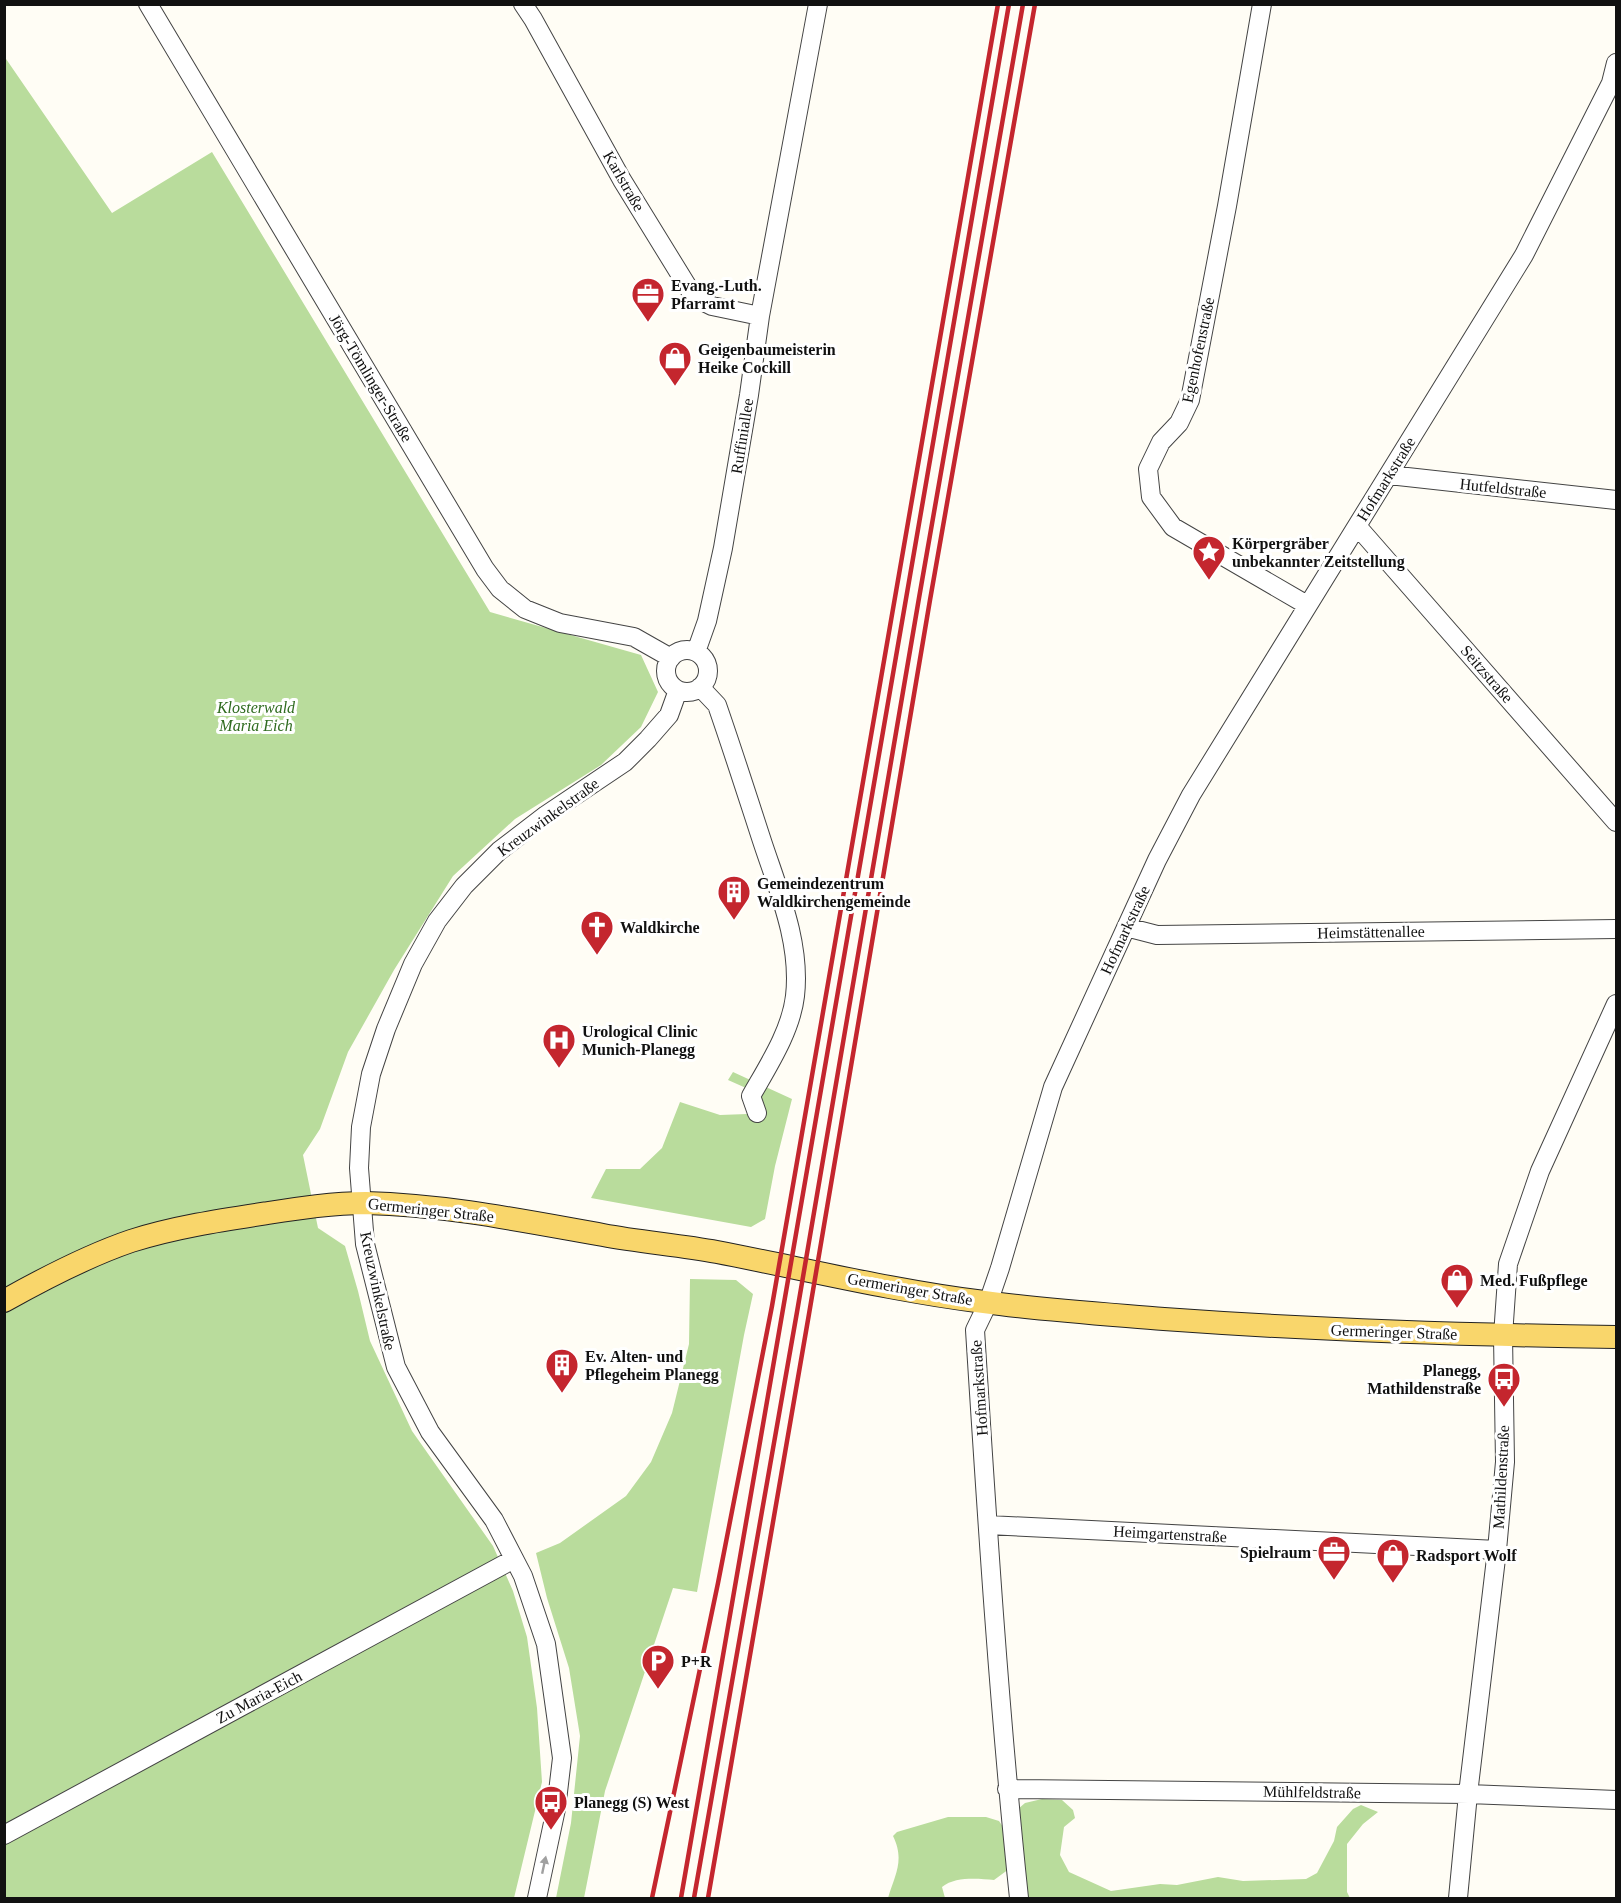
<svg xmlns="http://www.w3.org/2000/svg" width="1621" height="1903" font-family="Georgia,serif">
	<style>
		.forest { fill: #b9dc9c }
		.lines { fill: none; stroke-linecap: round; stroke-linejoin: round }
		.minor-casing { stroke: #444; stroke-width: 20 }
		.major-casing { stroke: #222; stroke-width: 24 }
		.minor { stroke: #fff; stroke-width: 18 }
		.major { stroke: #f9d66b; stroke-width: 22 }
		.rail { stroke: #c4262e; stroke-width: 4.5 }
		.oneway { fill: #a0a0a0 }
		.labels { text-anchor: middle; dominant-baseline: central; stroke-width: 6; stroke-linejoin: round; paint-order: stroke }
		.street-label { font-size: 16px; fill: #111; stroke: #fff }
		.poi-label { font-size: 16px; font-weight: bold; fill: #111; stroke: #fff; text-anchor: start }
		.park-label { font-size: 16px; font-style: italic; fill: #2f6b1f; stroke: #fff }
	</style>
	<rect width="100%" height="100%" fill="#fffdf5"/>
	<path class="forest" d="M4 56 112 213 212 152 490 612 641 655 658 692 641 727 601 765 515 819 453 876 394 970 348 1052 320 1129 303 1155 318 1228 345 1246 358 1291 370 1341 412 1431 493 1546 513 1591 527 1637 537 1708 542 1782 514 1898H5Z
		M733 1072 792 1099 775 1166 765 1219 751 1227 591 1198 606 1169H640L662 1148 680 1102 720 1115 747 1114 759 1102 746 1088 728 1080Z
		M690 1279 736 1280 753 1294 744 1335 697 1592 673 1588 605 1791 584 1898H556L571 1823 580 1736 569 1668 547 1598 536 1553 560 1543 626 1496 651 1462 672 1413 689 1344Z
		M1042 1799 1062 1800 1073 1810 1075 1818 1064 1827 1060 1855 1069 1872 1111 1891 1160 1884 1177 1885 1218 1877 1243 1881 1306 1879 1317 1873 1334 1841 1337 1827 1353 1809 1361 1805 1378 1812 1363 1824 1347 1844V1892L1350 1898H1027L1018 1809 1025 1803Z
		M948 1817H986L999 1821 1003 1827 1009 1869 994 1880C979 1879 956 1876 942 1887L945 1898H888C895 1875 905 1860 893 1836L897 1832Z"/>
	<g class="lines">
		<g class="minor-casing">
			<path id="minor" d="M148 4 485 569 500 589 525 609 560 623 634 637 671 658
				M523 4 533 19 622 180 694 297 712 306 760 316
				M1262 4 1227 206 1190 400 1179 423 1161 442 1148 469 1151 497 1173 527 1307 605
				M1389 475 1616 500
				M1357 526 1616 822
				M666 671a21 21 0 1 1 42 0a21 21 0 1 1-42 0Z
				M696 652 707 621 723 548 749 395 760 316 818 4
				M700 687 717 705C733 751 748 798 763 844 779 892 801 944 795 996 791 1031 768 1066 751 1096L757 1113
				M1126 927 1157 935 1616 929
				M988 1525 1497 1550
				M1007 1789 1468 1794 1616 1800
				M4 1835 514 1559
				M537 1898 556 1809 562 1758 546 1644 523 1576 494 1520 430 1432 396 1367 365 1244 359 1168 361 1127 371 1074 386 1029 413 964 437 921 464 886 499 851 546 815 625 762 648 739 669 715 678 690
				M1019 1898C999 1709 987 1520 975 1330L988 1303 1000 1268 1053 1087 1157 860 1191 795 1524 255 1611 83 1616 63
				M1458 1898 1468 1794 1497 1550 1505 1462 1503 1336 1508 1264 1540 1171 1616 1004"/>
		</g>
		<g class="major-casing">
			<path id="major" d="M4 1301C45 1278 87 1256 131 1241 175 1227 222 1220 268 1213 300 1208 333 1203 366 1203 446 1205 524 1221 603 1235 640 1242 679 1245 717 1252 805 1269 894 1291 984 1302 1043 1310 1104 1314 1164 1319 1315 1330 1465 1335 1616 1337"/>
		</g>
		<use href="#minor" class="minor"/>
		<use href="#major" class="major"/>
		<path class="rail" d="M652 1898 718 1583 772 1306 998 4
			M681 1898 1009 4
			M694 1898 797 1312 919 598 1023 4
			M708 1898 809 1314 930 600 1035 4"/>
	</g>
	<defs><path id="oneway-solid" d="M-6-.8H1V-3.2L6.5 0L1 3.2V.8H-6Z" transform="scale(1.5)"/></defs>
	<use class="oneway" href="#oneway-solid" transform="translate(544 1865) rotate(-78)"/>
	<defs>
		<g id="office-pin" transform="scale(1.725)"><path d="M0 17L-7.5 6A9.5 9.5 0 1 1 7.5 6Z" fill="#c4262e" stroke="#fff"/><path d="M-6-3h4V-5.5h4V-3h4V5H-6ZM-1-4.5V-3h2v-1.5ZM-6 0V1H6V0Z" fill="#fff"/></g>
		<g id="shop-pin" transform="scale(1.725)"><path d="M0 17L-7.5 6A9.5 9.5 0 1 1 7.5 6Z" fill="#c4262e" stroke="#fff"/><path d="M-5-2.5h2.3a2.7 3.5 0 0 1 5.4 0H5L5.5 6h-11ZM-1.5-2.5h3a1.5 2.3 0 0 0-3 0Z" fill="#fff"/></g>
		<g id="sight-pin" transform="scale(1.725)"><path d="M0 17L-7.5 6A9.5 9.5 0 1 1 7.5 6Z" fill="#c4262e" stroke="#fff"/><path d="M0-6L1.8-2.2L6-1.7L2.9 1.2L3.7 5.4L0 3.3L-3.7 5.4L-2.9 1.2L-6-1.7L-1.8-2.2Z" fill="#fff"/></g>
		<g id="building-pin" transform="scale(1.725)"><path d="M0 17L-7.5 6A9.5 9.5 0 1 1 7.5 6Z" fill="#c4262e" stroke="#fff"/><path d="M-4-6H4V6H1V3H-1V6H-4ZM-2.5-4.3h1.7v1.8h-1.7ZM.8-4.3h1.7v1.8H.8ZM-2.5-1h1.7V.8h-1.7ZM.8-1h1.7V.8H.8Z" fill="#fff"/></g>
		<g id="church-pin" transform="scale(1.725)"><path d="M0 17L-7.5 6A9.5 9.5 0 1 1 7.5 6Z" fill="#c4262e" stroke="#fff"/><path d="M-1.2-6h2.4v3.5h3.3v2.4h-3.3V6h-2.4V-.1h-3.3v-2.4h3.3Z" fill="#fff"/></g>
		<g id="hospital-pin" transform="scale(1.725)"><path d="M0 17L-7.5 6A9.5 9.5 0 1 1 7.5 6Z" fill="#c4262e" stroke="#fff"/><path d="M-5-5h3v3.5h4V-5h3V5h-3V1.5h-4V5h-3Z" fill="#fff"/></g>
		<g id="bus-pin" transform="scale(1.725)"><path d="M0 17L-7.5 6A9.5 9.5 0 1 1 7.5 6Z" fill="#c4262e" stroke="#fff"/><path d="M-5-6H5V4H4V6H2V4H-2V6H-4V4H-5ZM-3.5-4V0h7V-4ZM-3.5 1.2v1.5H-2V1.2ZM2 1.2v1.5H3.5V1.2Z" fill="#fff"/></g>
		<g id="parking-pin" transform="scale(1.725)"><path d="M0 17L-7.5 6A9.5 9.5 0 1 1 7.5 6Z" fill="#c4262e" stroke="#fff"/><path d="M-3.5-5.5H1a3.5 3.5 0 0 1 0 7H-1V5.5H-3.5ZM-1-3.4V-.6H.8a1.4 1.4 0 0 0 0-2.8Z" fill="#fff"/></g>
	</defs>
	<g fill-rule="evenodd">
		<use href="#office-pin" x="648" y="294"/>
		<use href="#shop-pin" x="675" y="358"/>
		<use href="#sight-pin" x="1209" y="552"/>
		<use href="#building-pin" x="734" y="892"/>
		<use href="#church-pin" x="597" y="927"/>
		<use href="#hospital-pin" x="559" y="1040"/>
		<use href="#shop-pin" x="1457" y="1280"/>
		<use href="#building-pin" x="562" y="1365"/>
		<use href="#bus-pin" x="1504" y="1379"/>
		<use href="#office-pin" x="1334" y="1552"/>
		<use href="#shop-pin" x="1393" y="1555"/>
		<use href="#parking-pin" x="658" y="1661"/>
		<use href="#bus-pin" x="551" y="1802"/>
	</g>
	<g class="labels">
		<g class="street-label">
			<text transform="translate(624 181) rotate(60)">Karlstraße</text>
			<text transform="translate(1198 350) rotate(-78)">Egenhofenstraße</text>
			<text transform="translate(371 378) rotate(59)">Jörg-Tömlinger-Straße</text>
			<text transform="translate(742 436) rotate(-81)">Ruffiniallee</text>
			<text transform="translate(1386 479) rotate(-58)">Hofmarkstraße</text>
			<text transform="translate(1503 488) rotate(6)">Hutfeldstraße</text>
			<text transform="translate(1487 674) rotate(49)">Seitzstraße</text>
			<text transform="translate(548 817) rotate(-36)">Kreuzwinkelstraße</text>
			<text transform="translate(1125 930) rotate(-65)">Hofmarkstraße</text>
			<text transform="translate(1371 932) rotate(-1)">Heimstättenallee</text>
			<text transform="translate(431 1210) rotate(6)">Germeringer Straße</text>
			<text transform="translate(910 1289) rotate(10)">Germeringer Straße</text>
			<text transform="translate(378 1291) rotate(78)">Kreuzwinkelstraße</text>
			<text transform="translate(1394 1332) rotate(2)">Germeringer Straße</text>
			<text transform="translate(979 1388) rotate(-94)">Hofmarkstraße</text>
			<text transform="translate(1501 1477) rotate(-87)">Mathildenstraße</text>
			<text transform="translate(1170 1534) rotate(3)">Heimgartenstraße</text>
			<text transform="translate(259 1697) rotate(-28)">Zu Maria-Eich</text>
			<text transform="translate(1312 1792) rotate(1)">Mühlfeldstraße</text>
		</g>
		<g class="poi-label">
			<text x="671" y="285">Evang.-Luth.<tspan x="671" dy="18">Pfarramt</tspan></text>
			<text x="698" y="349">Geigenbaumeisterin<tspan x="698" dy="18">Heike Cockill</tspan></text>
			<text x="1232" y="543">Körpergräber<tspan x="1232" dy="18">unbekannter Zeitstellung</tspan></text>
			<text x="757" y="883">Gemeindezentrum<tspan x="757" dy="18">Waldkirchengemeinde</tspan></text>
			<text x="620" y="927">Waldkirche</text>
			<text x="582" y="1031">Urological Clinic<tspan x="582" dy="18">Munich-Planegg</tspan></text>
			<text x="1480" y="1280">Med. Fußpflege</text>
			<text x="585" y="1356">Ev. Alten- und<tspan x="585" dy="18">Pflegeheim Planegg</tspan></text>
			<text x="1481" y="1370" text-anchor="end">Planegg,<tspan x="1481" dy="18">Mathildenstraße</tspan></text>
			<text x="1311" y="1552" text-anchor="end">Spielraum</text>
			<text x="1416" y="1555">Radsport Wolf</text>
			<text x="681" y="1661">P+R</text>
			<text x="574" y="1802">Planegg (S) West</text>
		</g>
		<g class="park-label">
			<text x="256" y="707">Klosterwald<tspan x="256" dy="18">Maria Eich</tspan></text>
		</g>
	</g>
	<rect width="1621" height="1903" fill="none" stroke="#111111" stroke-width="12"/>
</svg>
